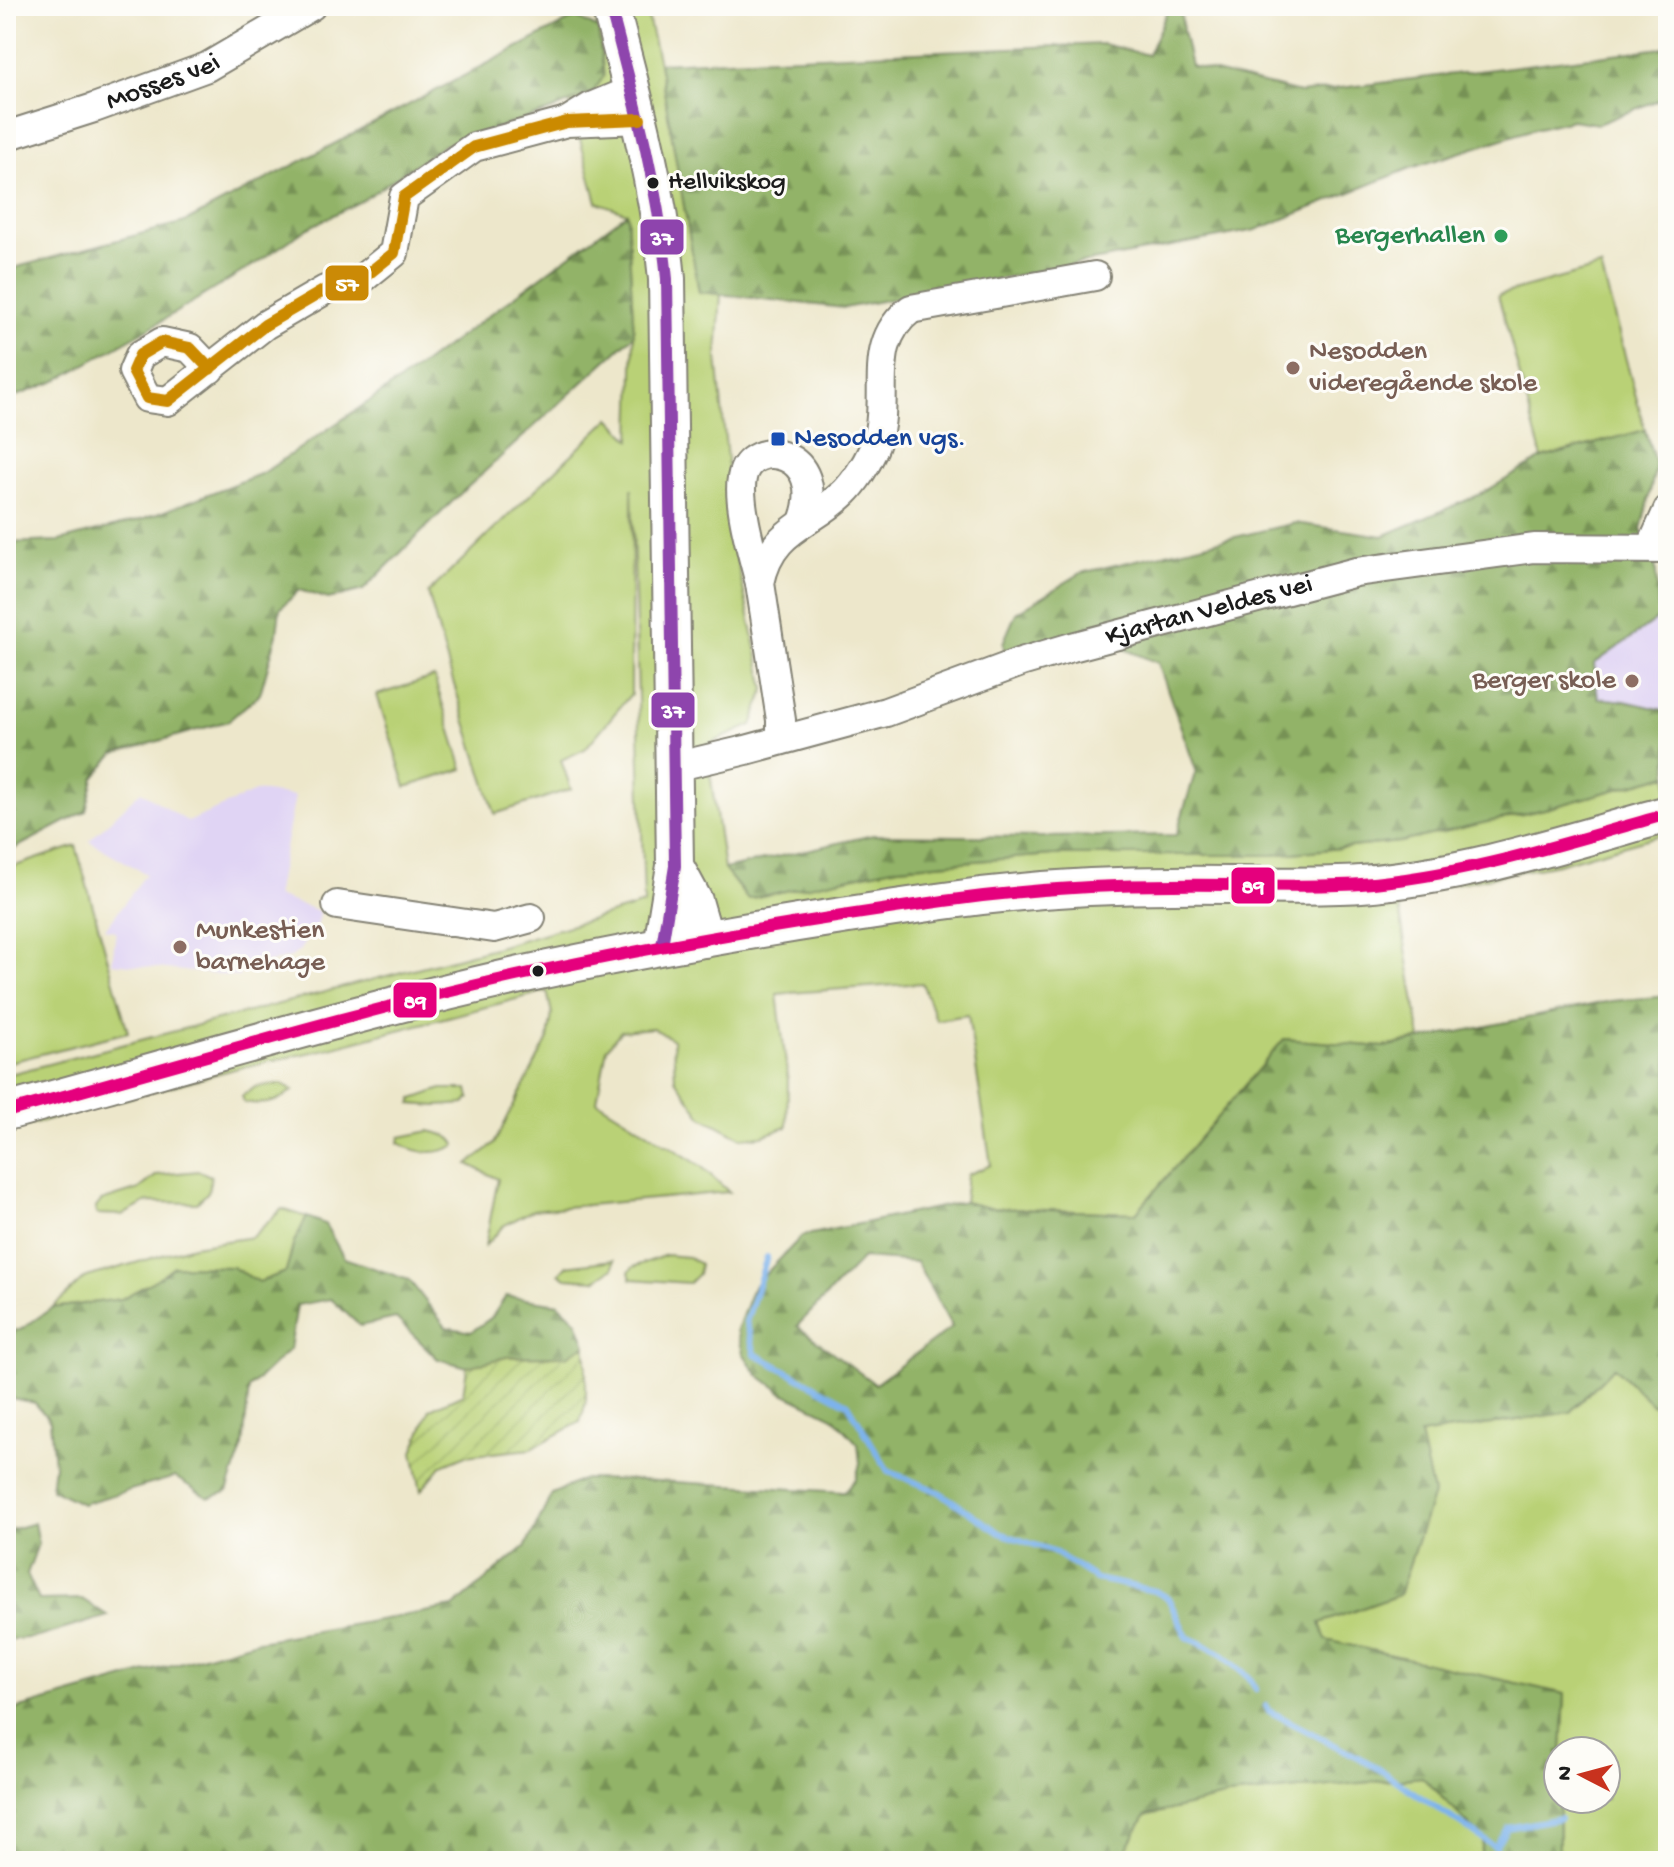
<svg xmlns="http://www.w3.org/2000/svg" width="1674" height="1867" font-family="'Gochi Hand',sans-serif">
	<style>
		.built { fill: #e0d4f4 }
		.grass { fill: #b9d176; stroke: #6a7649; stroke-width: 2 }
		.forest { fill: url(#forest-firs); stroke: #576842; stroke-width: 2; fill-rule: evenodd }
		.garden { fill: url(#garden-furrows); stroke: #6a7649; stroke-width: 2 }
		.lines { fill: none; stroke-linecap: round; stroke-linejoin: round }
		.stream { stroke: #7db3ec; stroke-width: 6 }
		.minor-casing { stroke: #848274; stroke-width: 32 }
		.major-casing { stroke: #848274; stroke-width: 40 }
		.minor { stroke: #fff; stroke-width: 28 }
		.major { stroke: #fff; stroke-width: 36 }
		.bus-1-casing { stroke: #fdfcf7; stroke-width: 18 }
		.bus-2-casing { stroke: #fdfcf7; stroke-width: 18 }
		.bus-3-casing { stroke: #fdfcf7; stroke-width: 18 }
		.bus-1 { stroke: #8e44ad; stroke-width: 12 }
		.bus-2 { stroke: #e5007d; stroke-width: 12 }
		.bus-3 { stroke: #cb8a06; stroke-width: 12 }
		.bus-dot { fill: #1c1c1c; stroke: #fdfcf7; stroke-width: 3 }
		.leisure-dot { fill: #2e9e5b; stroke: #fdfcf7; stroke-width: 3 }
		.education-dot { fill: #8d6e63; stroke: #fdfcf7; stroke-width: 3 }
		.transit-dot { fill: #1a4fb4; stroke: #fdfcf7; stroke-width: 3 }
		.labels { text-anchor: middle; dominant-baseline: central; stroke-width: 6; stroke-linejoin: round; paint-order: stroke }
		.bus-label { font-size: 26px; fill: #1c1c1c; stroke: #fdfcf7; text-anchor: start }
		.street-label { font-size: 28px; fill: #1c1c1c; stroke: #fdfcf7 }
		.leisure-label { font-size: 28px; fill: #27864d; stroke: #fdfcf7; text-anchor: end }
		.education-label { font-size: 28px; fill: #785e54; stroke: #fdfcf7; text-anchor: start }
		.transit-label { font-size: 28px; fill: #164399; stroke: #fdfcf7; text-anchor: start }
		.line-badge { stroke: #fdfcf7; stroke-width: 3 }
		.badge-label { font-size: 22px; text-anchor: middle; font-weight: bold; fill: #fff }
	</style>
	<defs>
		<pattern id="forest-firs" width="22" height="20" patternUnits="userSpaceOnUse" patternTransform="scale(2)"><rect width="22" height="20" fill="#92b367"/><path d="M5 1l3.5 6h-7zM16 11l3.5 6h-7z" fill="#769154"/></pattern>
		<pattern id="garden-furrows" width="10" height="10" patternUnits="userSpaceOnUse" patternTransform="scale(2)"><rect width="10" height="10" fill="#b9d176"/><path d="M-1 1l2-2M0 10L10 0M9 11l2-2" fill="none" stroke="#9eb366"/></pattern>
	</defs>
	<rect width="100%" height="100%" fill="#fdfcf7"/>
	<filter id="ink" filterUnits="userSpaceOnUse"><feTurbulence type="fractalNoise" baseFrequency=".0125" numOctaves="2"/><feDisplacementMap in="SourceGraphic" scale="16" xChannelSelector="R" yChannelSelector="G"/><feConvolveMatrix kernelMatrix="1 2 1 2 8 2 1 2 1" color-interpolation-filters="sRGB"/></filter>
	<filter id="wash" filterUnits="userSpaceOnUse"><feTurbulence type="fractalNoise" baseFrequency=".006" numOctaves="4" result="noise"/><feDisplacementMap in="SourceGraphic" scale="32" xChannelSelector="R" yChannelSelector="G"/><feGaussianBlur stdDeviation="1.8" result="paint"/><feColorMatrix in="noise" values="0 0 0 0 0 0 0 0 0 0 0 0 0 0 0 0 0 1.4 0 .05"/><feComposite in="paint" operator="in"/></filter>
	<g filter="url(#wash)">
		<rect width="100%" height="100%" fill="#ede7cb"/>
		<path class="built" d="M1659 618 1668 619V711L1625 701 1598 698 1594 664Z
			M141 791 188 822 257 791 295 796 276 896 319 911 318 923 299 951 291 957 261 964 256 968 241 963 239 977 112 963 116 931 105 929 146 874 89 841Z"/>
		<path class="grass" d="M592 6H645L659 63 699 292 721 294 717 357 737 561 765 689 752 725 706 745 724 869 747 899 898 867 1054 855H1273L1399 842 1549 808 1668 775V833L1558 864 1397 895 1421 1039 1384 1047 1284 1039 1136 1213 990 1208 964 1202 967 1175 991 1165 968 1015 936 1020 922 983 777 994 788 1080 787 1127 762 1136 742 1138 702 1117 675 1079 673 1040 653 1028 621 1031 607 1048 597 1101 701 1166 729 1192 533 1210 503 1226 485 1246 498 1179 468 1164 494 1144 548 1039 552 1014 547 991 326 1049 230 1070 6 1132V1075L494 948 644 904 632 488 631 694 585 749 561 760 571 789 495 814 451 675 428 593 610 418 631 440 634 335 627 213 597 202 570 102 593 92 598 29Z
			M1601 267 1645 430 1542 458 1498 295Z
			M434 677 463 769 406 787 377 695Z
			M76 846 128 1032 6 1063V869Z
			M282 1084 293 1091C277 1103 265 1106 244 1102L242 1096 255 1087Z
			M442 1089H468L470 1098 465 1104 437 1106 411 1104 413 1099Z
			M430 1131C440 1134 452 1135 456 1145 437 1156 417 1153 399 1143L400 1137Z
			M199 1171 211 1176 208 1192 197 1203 147 1202 123 1215 97 1214 95 1209 101 1201 139 1189 157 1175Z
			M282 1209 307 1217 294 1242 286 1272 259 1282 232 1267 174 1266 157 1279 121 1299 52 1308 84 1278 193 1246 252 1237Z
			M666 1255 688 1257 700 1264 698 1274 689 1283 631 1279 629 1272 633 1267Z
			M614 1260 613 1268 595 1280 566 1278 559 1273 566 1266Z
			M1614 1367 1653 1405 1668 1403V1861H1559V1799H1606V1751H1562L1565 1694 1326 1640 1320 1623 1399 1595 1433 1494 1419 1435 1570 1412Z
			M1422 1777 1484 1840 1479 1861H1120L1144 1816 1228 1796Z"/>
		<path class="forest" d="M1166 6H1180L1183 31 1191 66 1300 93 1662 48 1668 44V96L1598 124 1572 120 1534 129 1411 168 1256 230 844 308 699 292 659 63 1103 44 1148 55 1166 14Z
			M576 17 598 29 604 76 593 92 553 110 444 145 363 200 308 228 255 264 155 325 56 381 6 400V270L185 222Z
			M627 213 634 335 459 495 363 590 328 599 299 590 280 609 277 634 260 694 228 721 114 754 94 778 86 811 6 853V543L59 541 144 519 263 473 408 375Z
			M1645 430 1656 466 1641 530 1655 559 1659 618 1594 664 1598 698 1625 701 1668 711V775L1549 808 1400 842 1273 855H1054L898 867 748 899 724 869 873 835 1042 837 1176 835 1196 770 1158 663 1117 646 1005 654 1003 643 1016 613 1081 573 1295 523 1383 536 1481 494 1542 458Z
			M1668 996V1403L1653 1405 1614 1367 1570 1412 1420 1435 1433 1494 1399 1595 1320 1623 1326 1640 1565 1694 1562 1751H1558L1559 1861H1479L1484 1840 1422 1777 1228 1796 1145 1816 1120 1861H6V1712L253 1642 453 1607 526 1546 552 1494 584 1479 641 1480 844 1492 856 1479 860 1463 858 1444 833 1417 783 1393 757 1374 743 1353 737 1330 753 1287 802 1236 964 1202 990 1208 1136 1213 1284 1039 1384 1047 1611 1001ZM863 1258 916 1262 952 1327 875 1384 797 1326Z
			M307 1217 325 1224 344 1258 409 1280 446 1327 471 1332 492 1317 506 1296 559 1304 577 1321 586 1345 567 1356 507 1357 467 1367 438 1359 396 1318 360 1326 331 1299 297 1305 290 1349 249 1388 243 1446 227 1492 208 1498 175 1477 82 1504 51 1489 54 1465 50 1421 35 1403 6 1397V1331L20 1330 52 1308 121 1299 157 1279 174 1266 232 1267 259 1282 286 1272 294 1242Z
			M34 1523 38 1544 27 1574 39 1600 82 1599 108 1616 38 1637 6 1640V1531Z"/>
		<path class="garden" d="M586 1345V1402L580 1422 531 1449 464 1456 442 1465 421 1491 413 1452 430 1409 463 1394 467 1367 507 1357 567 1356Z"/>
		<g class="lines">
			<path class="stream" d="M767 1257 746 1322 755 1354 848 1404 888 1471 939 1492 1000 1533 1053 1551 1096 1579 1155 1591 1168 1598 1187 1637 1219 1652 1249 1677 1256 1689
				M1266 1706 1269 1711 1373 1765 1495 1847 1507 1828 1560 1818"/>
		</g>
	</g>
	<g filter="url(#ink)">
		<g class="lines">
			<g class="minor-casing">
				<g id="minor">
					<path d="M568 121 591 107 632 90"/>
					<path id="s1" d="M6 136 94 108 207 67 311 6"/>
					<path d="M210 369 190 348 162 342 140 355 133 371 147 398 168 401 265 325 325 290 363 278 394 253 404 197 474 147 567 122 640 119"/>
					<path d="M1651 548 1668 510"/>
					<path d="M760 583C753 556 737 503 742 478 749 436 830 449 803 522"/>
					<path d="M781 740V720L760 583C771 528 810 526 845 492 855 482 866 465 872 452 896 403 861 347 911 309L1095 276"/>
					<path id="s2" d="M674 767 746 750 886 712 1021 662 1072 647 1356 572 1534 548 1668 549"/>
					<path d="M337 905 494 928 531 918"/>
				</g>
			</g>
			<g class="major-casing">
				<path id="major" d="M610 6C634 97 658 185 667 279L675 866 662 946
					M675 866 694 901 705 939
					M6 1112C176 1066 345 1014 516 976 658 945 801 921 944 901 1021 890 1096 885 1173 885 1236 884 1299 888 1361 884 1465 876 1568 842 1668 814"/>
			</g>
			<use href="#minor" class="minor"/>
			<use href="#major" class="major"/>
			<g class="bus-1-casing">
				<path id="bus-1" d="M610 6C634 97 658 185 667 279L675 866 662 946"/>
			</g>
			<g class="bus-2-casing">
				<path id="bus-2" d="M6 1112C176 1066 345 1014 516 976 658 945 801 921 944 901 1021 890 1096 885 1173 885 1236 884 1299 888 1361 884 1465 876 1568 842 1668 814"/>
			</g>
			<g class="bus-3-casing">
				<path id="bus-3" d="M210 369 190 348 162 342 140 355 133 371 147 398 168 401 265 325 325 290 363 278 394 253 404 197 474 147 567 122 640 119"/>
			</g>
			<use href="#bus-1" class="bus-1"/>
			<use href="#bus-2" class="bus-2"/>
			<use href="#bus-3" class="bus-3"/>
		</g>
	</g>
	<g class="bus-dot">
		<circle cx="653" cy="183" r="7"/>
		<circle cx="538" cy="971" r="7"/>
	</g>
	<circle class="leisure-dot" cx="1501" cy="236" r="8"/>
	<g class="education-dot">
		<circle cx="1293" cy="368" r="8"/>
		<circle cx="1632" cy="681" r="8"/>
		<circle cx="180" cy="947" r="8"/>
	</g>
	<rect class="transit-dot" x="770" y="431" width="16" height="16" rx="4"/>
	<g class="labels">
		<g class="bus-label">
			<text x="668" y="183">Hellvikskog</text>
		</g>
		<g class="street-label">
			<text stroke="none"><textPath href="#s1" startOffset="166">Mosses vei</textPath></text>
			<text stroke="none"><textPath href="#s2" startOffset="558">Kjartan Veldes vei</textPath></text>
		</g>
		<g class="leisure-label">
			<text x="1485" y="236">Bergerhallen</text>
		</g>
		<g class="education-label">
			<text x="1309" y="352">Nesodden<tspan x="1309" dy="32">videregående skole</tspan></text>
			<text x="1616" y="681" text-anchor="end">Berger skole</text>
			<text x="196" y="931">Munkestien<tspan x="196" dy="32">barnehage</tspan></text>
		</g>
		<g class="transit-label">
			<text x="794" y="439">Nesodden vgs.</text>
		</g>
	</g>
	<g class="line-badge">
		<rect x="639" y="218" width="46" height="38" rx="8" fill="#8e44ad"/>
		<rect x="324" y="264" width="46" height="38" rx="8" fill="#cb8a06"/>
		<rect x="650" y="691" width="46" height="38" rx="8" fill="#8e44ad"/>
		<rect x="1230" y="866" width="46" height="39" rx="8" fill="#e5007d"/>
		<rect x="392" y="981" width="46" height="38" rx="8" fill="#e5007d"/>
	</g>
	<g class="badge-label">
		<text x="662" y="245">37</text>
		<text x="347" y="291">57</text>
		<text x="673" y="718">37</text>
		<text x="1253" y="893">89</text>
		<text x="415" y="1008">89</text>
	</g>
	<rect width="1674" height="1867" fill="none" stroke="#fdfcf7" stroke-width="32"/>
	<g transform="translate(1582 1775) rotate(276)"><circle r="38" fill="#fdfcf7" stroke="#a3a29f" stroke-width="2"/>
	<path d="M0-6L14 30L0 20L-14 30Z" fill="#c8321e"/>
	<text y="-12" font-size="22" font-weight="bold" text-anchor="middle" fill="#1c1c1c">N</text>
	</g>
</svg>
